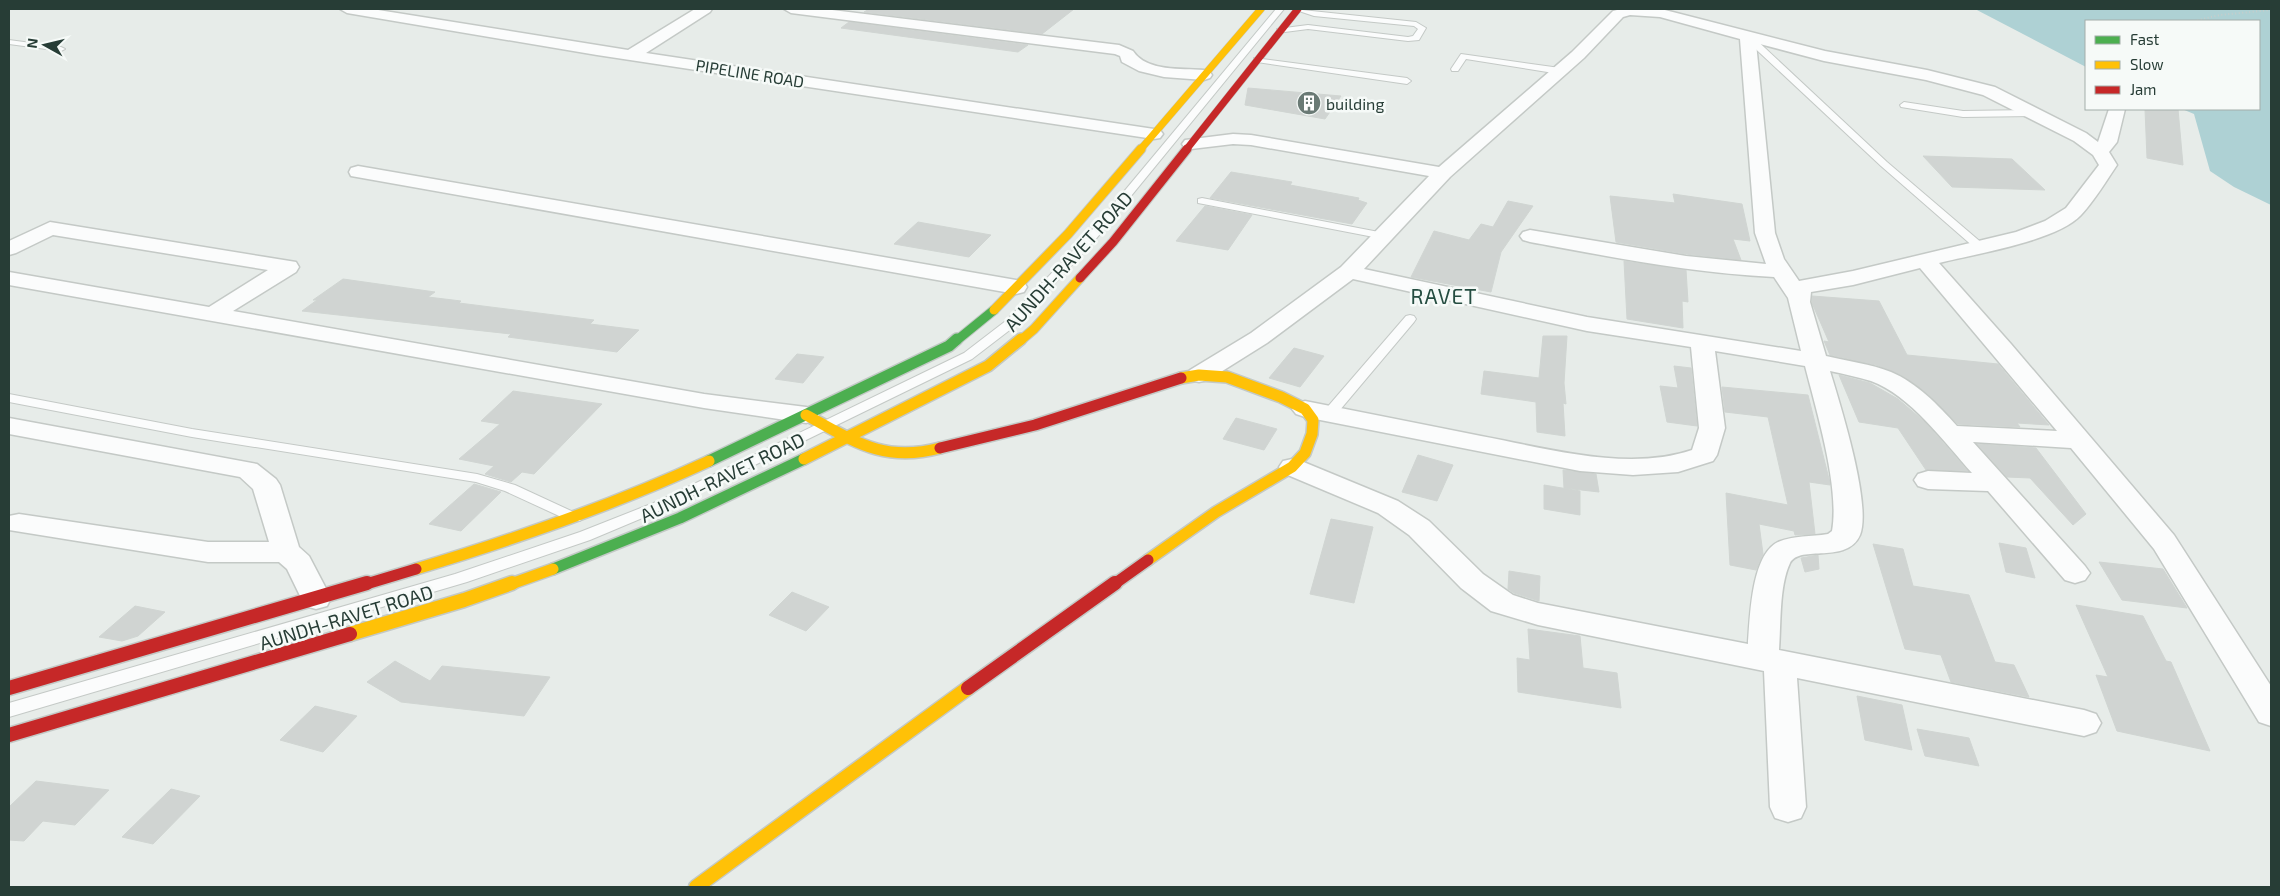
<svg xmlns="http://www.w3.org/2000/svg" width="2280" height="896" font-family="'Exo 2',sans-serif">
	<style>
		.water { fill: #aed1d4 }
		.building { fill: #d0d4d2; stroke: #d0d5d2 }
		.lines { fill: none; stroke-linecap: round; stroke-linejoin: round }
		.lane-casing { stroke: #c4c9c6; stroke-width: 2 }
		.street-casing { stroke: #c4c9c6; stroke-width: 3 }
		.fast-far1-casing { stroke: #c3c9c6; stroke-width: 11 }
		.fast-casing { stroke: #c3c9c6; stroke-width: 14 }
		.slow-far3-casing { stroke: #c3c9c6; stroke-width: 8 }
		.slow-far2-casing { stroke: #c3c9c6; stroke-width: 11 }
		.slow-far1-casing { stroke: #c3c9c6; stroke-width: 14 }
		.slow-casing { stroke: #c3c9c6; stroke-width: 17 }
		.jam-far3-casing { stroke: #c3c9c6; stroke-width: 8 }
		.jam-far2-casing { stroke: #c3c9c6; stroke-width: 11 }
		.jam-far1-casing { stroke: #c3c9c6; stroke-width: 14 }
		.jam-casing { stroke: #c3c9c6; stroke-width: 17 }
		.path { stroke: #c7cdcb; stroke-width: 2; stroke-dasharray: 1 2.5; stroke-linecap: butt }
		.lane { fill: #fbfcfc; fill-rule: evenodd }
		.street { fill: #fbfcfc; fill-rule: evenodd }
		.fast-far1 { stroke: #4caf50; stroke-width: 9 }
		.fast { stroke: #4caf50; stroke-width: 11 }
		.slow-far3 { stroke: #ffc107; stroke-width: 7 }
		.slow-far2 { stroke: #ffc107; stroke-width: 9 }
		.slow-far1 { stroke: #ffc107; stroke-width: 11 }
		.slow { stroke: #ffc107; stroke-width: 14 }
		.jam-far3 { stroke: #c62828; stroke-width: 7 }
		.jam-far2 { stroke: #c62828; stroke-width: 9 }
		.jam-far1 { stroke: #c62828; stroke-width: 11 }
		.jam { stroke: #c62828; stroke-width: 14 }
		.labels { text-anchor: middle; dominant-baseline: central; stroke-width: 5; stroke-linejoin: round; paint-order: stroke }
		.far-street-label { font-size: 16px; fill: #273d36; stroke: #f6faf8 }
		.far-poi-label { font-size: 16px; fill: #273d36; stroke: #f6faf8; text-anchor: start }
		.street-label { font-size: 19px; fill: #273d36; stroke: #f6faf8 }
		.quarter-label { font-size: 21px; letter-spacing: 1px; fill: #254d41; stroke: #f6faf8 }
	</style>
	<rect width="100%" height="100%" fill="#e7ece9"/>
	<path class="water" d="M1975 9H2271V205L2234 187 2210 171 2194 114 2182 109H2259V21H2086V67Z"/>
	<path class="building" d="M869 9H1074L1042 34 864 12Z
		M849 22 1028 45 1018 52 841 28Z
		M1248 88 1341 96 1325 119 1245 105Z
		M2145 109H2178L2183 165 2147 158Z
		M1923 156 2012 159 2045 190 1952 187Z
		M1231 172 1292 182 1290 185 1359 198 1358 200 1367 203 1352 224 1210 198Z
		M1673 194 1742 204 1750 241 1733 239 1741 260 1686 254 1616 242 1610 196 1675 203Z
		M1508 201 1533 206 1501 252 1491 292 1411 277 1434 231 1469 240 1481 224 1493 227Z
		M1205 206 1252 215 1228 250 1176 241Z
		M918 222 991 235 969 257 894 244Z
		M1624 261 1686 270 1688 302 1682 301 1683 328 1627 319Z
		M343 279 435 292 428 297 461 301 459 303 594 320 590 324 639 330 617 352 508 337 511 334 302 311 317 300H313Z
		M1812 296 1879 301 1907 355 1998 364 2049 425 2017 423 2020 427 1958 424 1928 394 1901 375 1876 365 1830 355 1824 341 1829 342 1812 303Z
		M1543 336H1567L1564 383 1566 404 1563 403 1565 436 1537 432 1536 402 1481 394 1484 371 1539 378Z
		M1294 348 1324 356 1300 387 1269 378Z
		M797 354 824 357 803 383 775 379Z
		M1674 366 1691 368 1697 426 1667 422 1660 386 1678 388Z
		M1839 375 1870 383 1898 399 1925 422 1968 471 1926 470 1898 428 1859 422Z
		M1722 387 1808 395 1830 483V485L1809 482 1815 534 1795 535 1794 531 1759 524 1763 554 1756 570 1730 565 1726 493 1788 505 1768 417 1725 412Z
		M513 391 602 404 534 474 522 472 511 482 485 474 494 466 459 459 500 424 481 421Z
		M1236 418 1277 429 1264 450 1223 439Z
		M1977 444 2036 448 2086 514 2073 525 2030 478 2007 477Z
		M1418 455 1453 465 1437 501 1402 492Z
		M1563 470 1596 474 1599 492 1564 488Z
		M474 484 501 492 461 531 429 524Z
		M1544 485 1580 491V515L1544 509Z
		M1331 519 1373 527 1354 603 1310 594Z
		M1999 543 2026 548 2035 578 2006 572Z
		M1873 544 1903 549 1913 586 1969 595 1995 662 2014 665 2029 697 1951 682 1941 655 1905 649Z
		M1818 555 1819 569 1805 572 1801 558Z
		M2099 562 2163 569 2187 608 2122 600Z
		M1509 571 1540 576 1539 601 1514 593 1508 589Z
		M792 592 829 607 806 631 769 615Z
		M2076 605 2143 616 2166 661 2171 662 2210 751 2117 731 2096 675 2108 677Z
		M135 606 165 612 138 636 122 641 99 637Z
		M1528 629 1580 636 1583 668 1617 673 1621 708 1518 692 1517 658 1530 660Z
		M395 661 430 681 442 666 550 677 524 716 401 702 367 682Z
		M1857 696 1902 705 1912 750 1865 740Z
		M315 706 357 716 323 752 280 740Z
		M1917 729 1969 738 1979 766 1925 756Z
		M36 781 109 790 75 825 43 821 24 841 9 840V807Z
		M171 789 200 796 153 844 122 837Z"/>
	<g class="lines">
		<g class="lane-casing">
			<path id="lane" d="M1276 9H1284L1095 240 1015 326 972 359 671 506 590 540 467 582 9 717V703L455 574 580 532 661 500 964 353 1007 320 1087 236Z
				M1293 9 1416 22 1426 28 1419 40 1408 41 1308 29 1277 33V29L1308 25 1408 37 1413 36 1418 29 1414 26 1314 16Z
				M1745 35H1751L1887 162 1983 244 1984 246 1983 248H1975L1881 166 1745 39Z
				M9 40 61 47 65 49 61 51 9 44Z
				M1461 54 1560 68 1564 71 1560 74 1466 59 1458 71H1452L1451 69Z
				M1254 58 1407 78 1411 81 1407 84 1257 62H1254Z
				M1904 102 1963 111 2033 110 2038 113 2033 116 1963 117 1901 107 1900 105Z
				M1202 198 1384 233 1389 236 1384 239 1198 203V199Z
				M1410 315 1414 316 1416 319 1414 322 1334 417H1324L1322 414 1324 411 1406 316Z
				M9 394 192 429 477 474 515 485 580 515 582 518 580 521H570L505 491 476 482 192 437 9 402Z"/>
		</g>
		<g class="street-casing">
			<path id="street" d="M340 9H372L628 50 695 9H712L710 12 646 53 1154 129 1160 130 1163 134 1160 138 1154 139 597 55 347 13Z
				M784 9H824L1119 45 1133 51C1147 72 1181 68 1204 70L1210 72 1212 75 1210 78 1204 80 1164 77 1139 71 1122 62 1120 56 1115 54 791 13Z
				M1621 9H1661L1825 51 1927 70 1995 87 2086 133 2098 142 2109 109H2125L2117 142 2109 152 2117 165C2106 181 2095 200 2081 215 2057 241 1975 254 1939 263L2011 344 2174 535 2271 686V726L2259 722 2154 549 2071 448 1973 442 2085 566 2090 573 2085 580 2075 583 2065 580 1988 491 1928 489 1918 486 1914 480 1918 474 1928 471 1972 473C1945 443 1910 395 1871 381 1858 377 1844 374 1830 371 1840 404 1872 505 1860 535 1847 565 1800 544 1790 563 1779 586 1781 625 1779 650L2084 710 2096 714 2101 723 2096 732 2084 736 1797 678 1806 807 1801 818 1788 822 1775 818 1770 807 1764 671 1538 625 1491 611 1461 588 1409 535 1378 513 1283 473 1279 467 1283 461 1292 459 1301 461 1398 501 1429 521 1483 574 1513 595 1538 603 1748 644C1750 618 1751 555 1778 542 1794 535 1811 537 1828 534L1832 531C1840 488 1816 409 1805 366L1715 351 1725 428 1717 455 1713 461 1678 472 1633 475 1580 471 1305 417 1296 414 1292 409 1296 404 1305 401C1364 413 1423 424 1481 436 1546 448 1628 472 1692 450L1699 428 1691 347 1587 331 1353 279 1267 343 1208 380 1199 382 1190 380 1187 375 1190 370 1251 333 1341 267 1429 176 1251 145 1233 144 1191 149 1185 148 1182 144 1185 140 1233 134 1251 135 1439 167 1572 52 1613 11ZM1630 15 1660 17 1740 39 1755 233 1766 264 1686 256 1530 230 1523 232 1520 236 1523 240 1530 242C1611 257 1692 273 1774 277L1788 298 1801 351 1587 317 1364 269 1450 177 1584 58 1623 17ZM1756 43 1824 61 1926 80 1983 95 2074 141 2093 155 2099 165 2066 208 2045 221 2016 232 1853 271 1799 281 1784 259 1775 233ZM1920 268 2057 431 1957 426C1938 405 1917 383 1891 372 1871 364 1847 361 1826 356L1810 302 1811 292 1853 285Z
				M358 166 1016 280 1024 282 1027 287 1024 292 1016 294 351 176 349 172 351 168Z
				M50 222 296 262 299 267 296 272 233 311 704 394 806 407 815 410 819 415 815 420 806 423 704 408 9 285V272L209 307 268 270 53 235 16 253 9 255V241Z
				M9 418 257 464 276 479 280 485 299 547 309 556 331 598 327 606 316 609 305 606 287 569 279 562H208L9 530V516L19 514 208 542H269L253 489 240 477 9 434Z"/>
		</g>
		<g class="fast-far1-casing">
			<path id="fast-far1" d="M956 341 994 310"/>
		</g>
		<g class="fast-casing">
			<path id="fast" d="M709 461 949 346 957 339
				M553 569 680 518 804 459"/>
		</g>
		<g class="slow-far3-casing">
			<path id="slow-far3" d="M1140 150 1261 9"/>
		</g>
		<g class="slow-far2-casing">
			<path id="slow-far2" d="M994 310 1068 234 1141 149
				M1020 341 1034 329 1080 278"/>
		</g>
		<g class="slow-far1-casing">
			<path id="slow-far1" d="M806 415C854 441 883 463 940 448
				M804 459 988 366 1021 339
				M1148 560 1216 512 1292 467 1305 453 1312 434 1313 420 1305 409 1281 397 1227 377 1199 375 1181 378
				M416 569C516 539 614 505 709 461
				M508 585 553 569"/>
		</g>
		<g class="slow-casing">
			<path id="slow" d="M350 634 464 600 512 583
				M696 887 968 688"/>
		</g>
		<g class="jam-far3-casing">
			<path id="jam-far3" d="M1186 150 1298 9"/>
		</g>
		<g class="jam-far2-casing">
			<path id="jam-far2" d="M1080 278 1113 242 1187 149"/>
		</g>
		<g class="jam-far1-casing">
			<path id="jam-far1" d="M940 448 1035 425 1181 378
				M363 585 416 569
				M1113 585 1148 560"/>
		</g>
		<g class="jam-casing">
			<path id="jam" d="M9 688 367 583
				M968 688 1115 583
				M9 735 350 634"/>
		</g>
		<path class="path" d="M2194 21 2220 15 2271 10"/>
		<use href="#lane" class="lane"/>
		<use href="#street" class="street"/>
		<use href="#fast-far1" class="fast-far1"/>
		<use href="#fast" class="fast"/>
		<use href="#slow-far3" class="slow-far3"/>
		<use href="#slow-far2" class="slow-far2"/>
		<use href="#slow-far1" class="slow-far1"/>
		<use href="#slow" class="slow"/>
		<use href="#jam-far3" class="jam-far3"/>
		<use href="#jam-far2" class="jam-far2"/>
		<use href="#jam-far1" class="jam-far1"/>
		<use href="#jam" class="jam"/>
	</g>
	<defs>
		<g id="building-disc" transform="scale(1.25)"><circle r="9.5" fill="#6a7a75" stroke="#f6faf8"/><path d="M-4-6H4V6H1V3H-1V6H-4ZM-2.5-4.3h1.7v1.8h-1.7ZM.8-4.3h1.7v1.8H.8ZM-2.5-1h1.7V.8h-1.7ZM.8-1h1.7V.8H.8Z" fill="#fff"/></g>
	</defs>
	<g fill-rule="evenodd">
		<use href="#building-disc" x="1309" y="103"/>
	</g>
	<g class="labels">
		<g class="far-street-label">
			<text transform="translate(750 73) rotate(9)">PIPELINE ROAD</text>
		</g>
		<g class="far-poi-label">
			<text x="1326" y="103">building</text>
		</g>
		<g class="street-label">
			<text transform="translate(1068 261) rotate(-48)">AUNDH-RAVET ROAD</text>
			<text transform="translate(722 477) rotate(-26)">AUNDH-RAVET ROAD</text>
			<text transform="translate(346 617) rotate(-17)">AUNDH-RAVET ROAD</text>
		</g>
		<g class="quarter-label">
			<text x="1444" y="295">RAVET</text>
		</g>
	</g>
	<rect width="2280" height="896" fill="none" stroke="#273d36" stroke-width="20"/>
	<rect x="2085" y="20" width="175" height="90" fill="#f6faf8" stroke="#a3aeaa"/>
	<rect x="2095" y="36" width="25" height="8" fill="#4caf50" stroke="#a3aeaa"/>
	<text x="2130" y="45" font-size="15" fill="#273d36">Fast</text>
	<rect x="2095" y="61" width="25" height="8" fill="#ffc107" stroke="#a3aeaa"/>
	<text x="2130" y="70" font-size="15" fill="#273d36">Slow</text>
	<rect x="2095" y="86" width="25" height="8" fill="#c62828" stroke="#a3aeaa"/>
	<text x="2130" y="95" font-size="15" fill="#273d36">Jam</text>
	<g transform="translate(45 45) rotate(278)" stroke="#f6faf8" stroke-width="4" paint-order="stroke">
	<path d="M0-4L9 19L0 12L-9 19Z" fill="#273d36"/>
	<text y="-8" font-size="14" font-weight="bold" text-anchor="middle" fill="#273d36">N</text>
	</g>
</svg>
